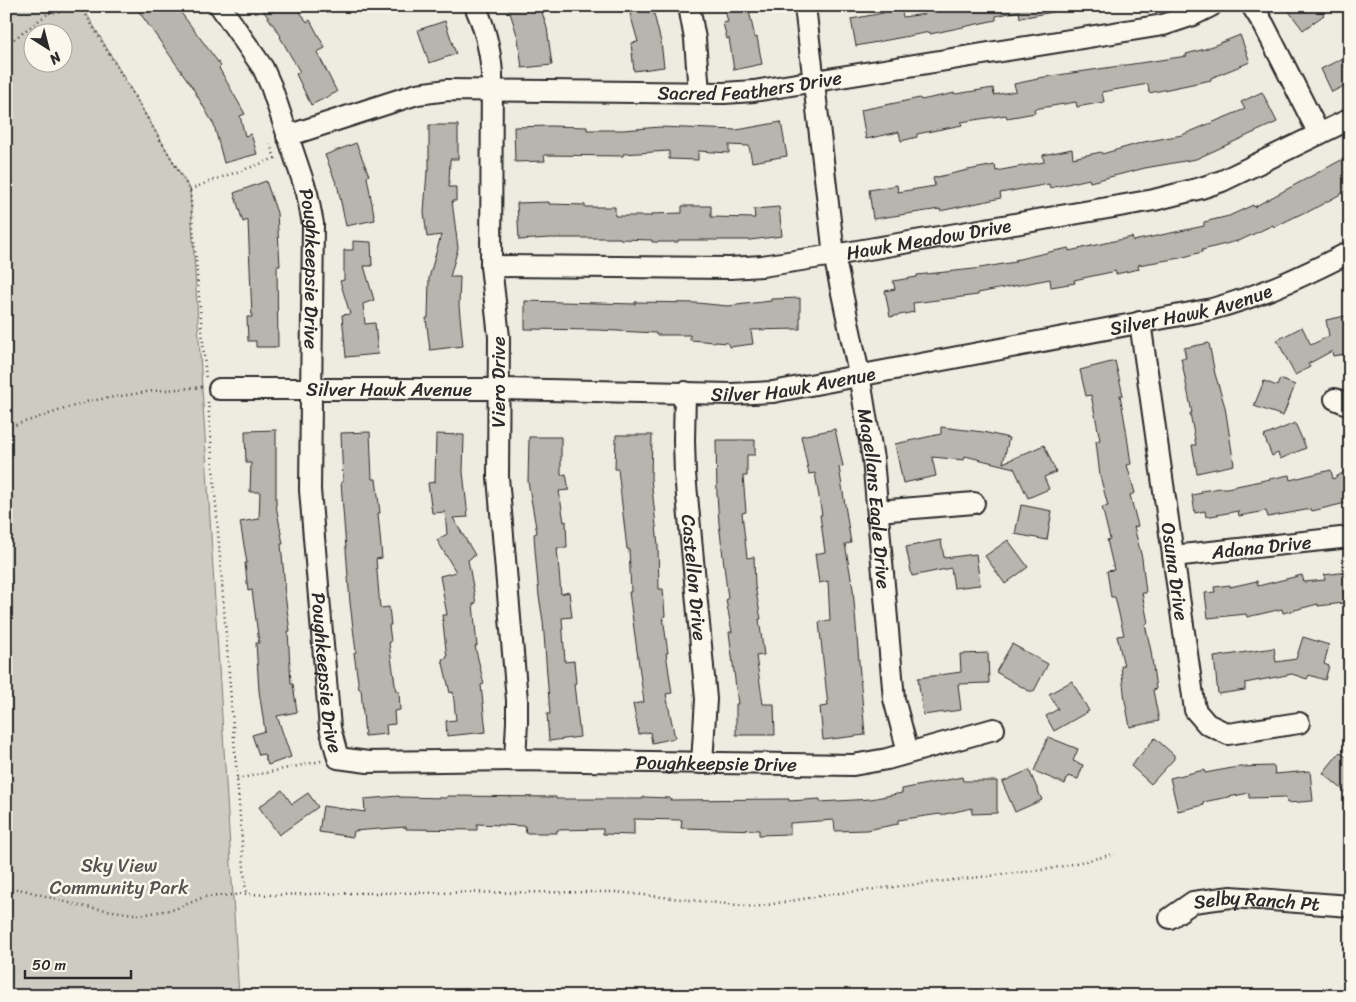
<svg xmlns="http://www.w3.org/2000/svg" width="1356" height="1002" font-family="Sriracha,sans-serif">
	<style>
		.park { fill: #cecbc2; stroke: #7c7b76; fill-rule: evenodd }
		.building { fill: #b8b5ae; stroke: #2b2b2b }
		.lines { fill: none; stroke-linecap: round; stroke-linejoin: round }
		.minor-casing { stroke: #2b2b2b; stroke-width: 24 }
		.path { stroke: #2b2b2b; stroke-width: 2.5; stroke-dasharray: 1 4; stroke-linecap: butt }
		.minor { stroke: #fbf7ec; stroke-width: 20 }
		.labels { text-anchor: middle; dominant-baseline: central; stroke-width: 5; stroke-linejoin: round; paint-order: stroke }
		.street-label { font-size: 19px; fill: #2b2b2b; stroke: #fbf7ec }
		.park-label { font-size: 19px; fill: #545351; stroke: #fbf7ec }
	</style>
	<rect width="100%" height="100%" fill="#eeebe0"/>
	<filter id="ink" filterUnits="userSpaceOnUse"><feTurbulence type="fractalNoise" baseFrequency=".02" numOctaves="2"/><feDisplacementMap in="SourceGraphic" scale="10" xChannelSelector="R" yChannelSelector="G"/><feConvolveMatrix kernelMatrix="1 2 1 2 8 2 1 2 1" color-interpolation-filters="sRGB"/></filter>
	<g filter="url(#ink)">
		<path class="park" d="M6 6H82L190 190 239 996H6ZM32 32H62V62H32Z"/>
		<path class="building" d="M135 6H176L221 66 219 68 245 114 240 116 245 136 251 134 257 154 224 163 214 125 191 85Z
			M260 6H296L307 22 310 20 325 48 317 52 337 92 311 105 296 74 300 72 280 37 281 36Z
			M508 6H540L547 28 552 65 522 68 518 38Z
			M628 6H652L661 42 664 67 634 71 631 43 638 42Z
			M724 6H748L755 38 757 37 762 64 734 70 729 38 727 39 723 23 728 22Z
			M901 6 903 17 925 14 924 6H1053V12L1020 18 1019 11 996 16V20L930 34V32L856 46 851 19 883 13V9Z
			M1285 6H1318L1324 15 1303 30Z
			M445 21 456 54 429 63 418 30Z
			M1240 35 1250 62 1211 78V80L1149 93 1148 84 1102 92 1104 102 1077 107 1076 102 1034 109 1035 113 1007 118 1006 115 961 122 962 125 917 134V137L901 141 899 132 866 139 861 110 920 98 921 100 955 93 956 94 993 88 994 95 1016 91 1014 84 1038 79V78L1187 56 1186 54 1205 49Z
			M1341 59 1350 76V83L1332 92 1321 69Z
			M1262 92 1277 122 1196 159 1145 168 1090 182 1089 179 1050 188 1049 184 1000 193 1001 198 940 211V209L873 219 869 190 897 185 898 192 935 186 933 178 968 170 995 165 996 171 1044 162 1043 155 1072 149 1073 158 1101 152 1102 154 1144 142 1182 135 1245 109 1241 102Z
			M781 122 787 156 752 162 749 146 729 145V153L698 151V160L669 159V151L623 154V156L544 155 545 161 515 162 514 127 550 126 587 127V130H623L660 127 737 130Z
			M429 125H458V159H450L449 187H456V201H452L458 248 450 277H460L459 306 463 346 430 350 426 318H428L429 278 441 235 427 237 424 212 427 171H429Z
			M356 143 369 175 367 177 375 220 346 226 338 188 325 155Z
			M1345 158 1350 166V189L1306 213 1305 212 1274 227 1273 225 1241 240 1202 250V252L1180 258 1138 265 1139 269 1116 274V271L1074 280 1075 283 1051 287 1050 279 978 293V295L913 303 914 312 890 317 885 291 895 289 893 281 917 277V275L974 269 1015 262V260L1054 251 1069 248V251L1132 237 1133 241 1204 226V222L1229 216 1253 205 1254 207Z
			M266 181 277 213 280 266H277L278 347H256V341H248L247 317H252L248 220 243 222 234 193Z
			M549 202V204L585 205V207H615V216H652L651 214 682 213V206H711V217L755 218 754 209 779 207 782 236 750 240H678V242H652V240L620 239V238H550L519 240 517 203Z
			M353 241 371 242 372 266H364L374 300 363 304 365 324 375 323 378 354 346 357 342 315 350 314 340 281 344 280V250H353Z
			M800 298V329L751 330 753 344 729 347 728 343 690 340V335H656V333L598 330 525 329V301L635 304V302L697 303 728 306 771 301V299Z
			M1350 315V353L1333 356 1332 351 1308 364 1310 367 1295 375 1277 340 1302 327 1311 345 1329 336 1326 320Z
			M1209 343 1215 374 1225 407 1234 465 1197 473 1192 445H1196L1190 413H1192L1181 358H1186L1184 348Z
			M1115 361 1123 395H1120L1126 429 1131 464 1127 465 1135 493 1130 495 1138 526 1134 527 1142 558 1146 593H1142L1148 623 1145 624 1151 651 1156 689 1153 690 1159 721 1130 727 1125 701 1121 666H1124L1117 636 1124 635 1115 597H1111L1107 571 1114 570 1107 540 1110 539 1102 507 1108 506 1100 476 1096 441 1100 440 1091 395 1086 396 1080 370Z
			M1280 379 1295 385 1283 416 1254 406 1264 381 1277 386Z
			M1295 423 1306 448 1280 459 1278 453 1272 456 1264 436Z
			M941 427 983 432 1009 438 1003 463 1044 445 1056 472 1044 477 1049 489 1028 498 1014 468 965 456 964 460 932 457 936 476 903 483 895 444 941 434Z
			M835 429 843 466 839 467 851 543 845 544 853 589 865 735 823 740 820 707 828 706 819 622 830 621 828 581 819 583 815 554 825 552 820 515H822L815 473 809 474 801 436Z
			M276 430V505L283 544H281L285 587H284L290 631H288L291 684H293L297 712 277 716 291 757 268 765 264 754 259 755 252 735 265 731 259 691 256 643H259L252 590 248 591 245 563H247L240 522 259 519 260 492H250L251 463H246L245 431Z
			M370 432 372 479H376L380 513H378L382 558 376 559 380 608 389 607 391 625H389L391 642 389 643 396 691H399L400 710 394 711 395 724 386 725 387 734 365 736 361 689H359L354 653 356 652 350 603 341 482H343L341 433Z
			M436 434 464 435 463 472 468 517 453 518 475 555 468 560 476 603 473 604 477 646H475L484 684 481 685 486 732 447 736 446 721 456 720 453 692 450 693 442 659 447 658 442 615H447L440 576 456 572 437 540 447 534 445 512 432 513 428 483 435 482Z
			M616 435H652L651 478 658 545 659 589H663L665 616 663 617 668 653H666L672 693 666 694 675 738 652 743 650 732 639 734 633 704 644 702 629 592H631L629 549H627L618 469H615Z
			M529 437H561V475L566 474 569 490 559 491 564 522 566 521 567 548H557L561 594 569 592 572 617 562 618 565 662 574 661 576 683 574 684 580 737 549 741 547 714H550L543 621 539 596 535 550 534 534 537 533 528 481Z
			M716 440H755V455H747V476H743L746 512 742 513 747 558 754 557 755 586 761 619H759L764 655 756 656 763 704H774L775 735H736V704H738L729 632H732L726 600 728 599 719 523 717 494Z
			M1350 468V502L1312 511 1311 509 1268 517 1266 511 1239 516 1238 511 1206 517 1205 511 1195 513 1192 495 1202 493 1201 491 1220 488H1227L1289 475 1290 480 1331 470 1333 479Z
			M1021 505 1052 511 1047 540 1015 534Z
			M941 540 944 558 976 554 980 585 954 588 951 568 912 576 906 547Z
			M1008 540 1028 567 1005 584 985 556Z
			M1347 572 1349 589 1343 590 1344 603 1318 606V604L1283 613 1282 609 1247 617 1246 614 1208 618 1205 593 1215 592 1214 587 1230 585V587L1257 581 1258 586 1302 575 1304 582 1325 580 1324 575Z
			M1303 637 1329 645 1324 664 1329 666 1325 680 1309 675 1307 679 1292 674 1245 683V690L1218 694 1214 657 1274 648 1276 662 1296 659Z
			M1012 644 1048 664 1034 691H1029L996 672Z
			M988 653 989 683 958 684 961 710 923 715 918 678 961 672 960 654Z
			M1072 681 1089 711 1054 731 1046 716 1058 709 1049 694Z
			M1048 737 1078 749 1073 761 1083 765 1078 779 1068 776 1065 784 1034 771Z
			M1155 738 1174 755V759L1151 784 1131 766Z
			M1340 752 1350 760V796L1323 773Z
			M1274 766 1275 774 1310 771 1313 801 1287 803 1286 797 1249 798V793L1203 802 1204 805 1178 811 1170 778 1204 770 1205 773 1238 767Z
			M1029 770 1042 800 1015 812 1002 782Z
			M962 777 963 781H997V813L972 814V808L941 815 940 814 898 820V824L867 830 835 831 834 820 790 823V834L759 835V830L681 828 682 820 634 819V835L603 834V829L557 830V833H526L525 826 477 824V830L406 829V827L354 831 353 837 319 832 323 806 365 812 364 799 399 796V797L447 798V796L556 797V799H643V797L670 798V800L789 799V801L820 799V802L871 799 902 793V789Z
			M282 790 292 804 308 793 318 807 279 835 259 807Z"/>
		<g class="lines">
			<g class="minor-casing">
				<g id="minor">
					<path id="s1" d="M220 6 263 68 271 86 307 193 313 224 310 490 330 728 338 758 368 762 515 760 853 765 887 759 994 729"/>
					<path d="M475 6C485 27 490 49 492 73L491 266 499 337 498 477 517 700V722L515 760"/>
					<path d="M689 6 695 39 699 93"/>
					<path id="s2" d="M805 6 834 255 859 374 873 459 894 699 908 752"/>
					<path d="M1252 6 1264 25 1319 134"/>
					<path id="s3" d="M287 136 417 94 448 90 724 93 754 91 1163 25 1193 15 1211 6"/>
					<path id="s4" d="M491 266 730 268 762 266 834 255 1154 200 1201 188 1222 181 1350 119"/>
					<path id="s5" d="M1140 322 1195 710 1207 724 1228 734 1299 723"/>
					<path id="s6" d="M219 389H499L731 394 773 392 1212 309C1263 295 1303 276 1350 252"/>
					<path id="s7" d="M685 392 684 440 685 474 706 699 702 763"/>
					<path d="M1335 399 1350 405"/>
					<path d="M878 511 974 503"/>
					<path id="s8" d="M1173 556 1350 537"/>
					<path id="s9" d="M1170 918 1193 902 1231 897 1350 906"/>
				</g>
			</g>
			<path class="path" d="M49 13 83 10 190 190 206 379
				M6 45 58 6
				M190 190C217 177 247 170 275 158L269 142
				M208 402 246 894
				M6 428 89 401 153 391 203 387
				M237 779 321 761
				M6 888 24 890 80 906 140 915 175 909 204 897 246 894 274 895 353 893 616 892 755 907 832 894 1050 869 1115 854"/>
			<use href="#minor" class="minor"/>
		</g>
	</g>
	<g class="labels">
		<g class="street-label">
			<text stroke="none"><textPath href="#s3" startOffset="470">Sacred Feathers Drive</textPath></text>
			<text stroke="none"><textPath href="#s4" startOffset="440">Hawk Meadow Drive</textPath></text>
			<text stroke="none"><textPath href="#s1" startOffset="284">Poughkeepsie Drive</textPath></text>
			<text stroke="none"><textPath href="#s6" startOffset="980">Silver Hawk Avenue</textPath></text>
			<text stroke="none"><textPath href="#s6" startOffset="575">Silver Hawk Avenue</textPath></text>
			<text transform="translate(498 382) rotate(-90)">Viero Drive</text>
			<text stroke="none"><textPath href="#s6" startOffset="170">Silver Hawk Avenue</textPath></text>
			<text stroke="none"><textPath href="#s2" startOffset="498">Magellans Eagle Drive</textPath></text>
			<text stroke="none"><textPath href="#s8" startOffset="89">Adana Drive</textPath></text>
			<text stroke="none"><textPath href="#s5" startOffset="252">Osuna Drive</textPath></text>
			<text stroke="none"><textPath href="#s7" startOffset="186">Castellon Drive</textPath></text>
			<text stroke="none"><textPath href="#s1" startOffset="689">Poughkeepsie Drive</textPath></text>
			<text stroke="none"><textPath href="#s1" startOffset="1154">Poughkeepsie Drive</textPath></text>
			<text stroke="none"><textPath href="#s9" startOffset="92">Selby Ranch Pt</textPath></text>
		</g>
		<g class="park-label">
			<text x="119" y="865">Sky View<tspan x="119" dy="22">Community Park</tspan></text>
		</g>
	</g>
	<rect width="1356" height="1002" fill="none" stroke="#fbf7ec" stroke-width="25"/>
	<rect x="12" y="12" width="1331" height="977" fill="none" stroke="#2b2b2b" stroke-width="2" filter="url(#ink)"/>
	<g transform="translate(48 48) rotate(144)"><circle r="24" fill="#fbf7ec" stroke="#a8a59f"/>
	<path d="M0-4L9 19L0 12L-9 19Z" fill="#2b2b2b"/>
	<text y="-8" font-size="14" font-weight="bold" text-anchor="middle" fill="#2b2b2b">N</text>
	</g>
	<path d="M25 970v8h106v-8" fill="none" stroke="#2b2b2b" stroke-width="2.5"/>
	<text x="32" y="970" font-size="15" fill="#2b2b2b" stroke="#fbf7ec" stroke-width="4" paint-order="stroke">50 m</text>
</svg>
